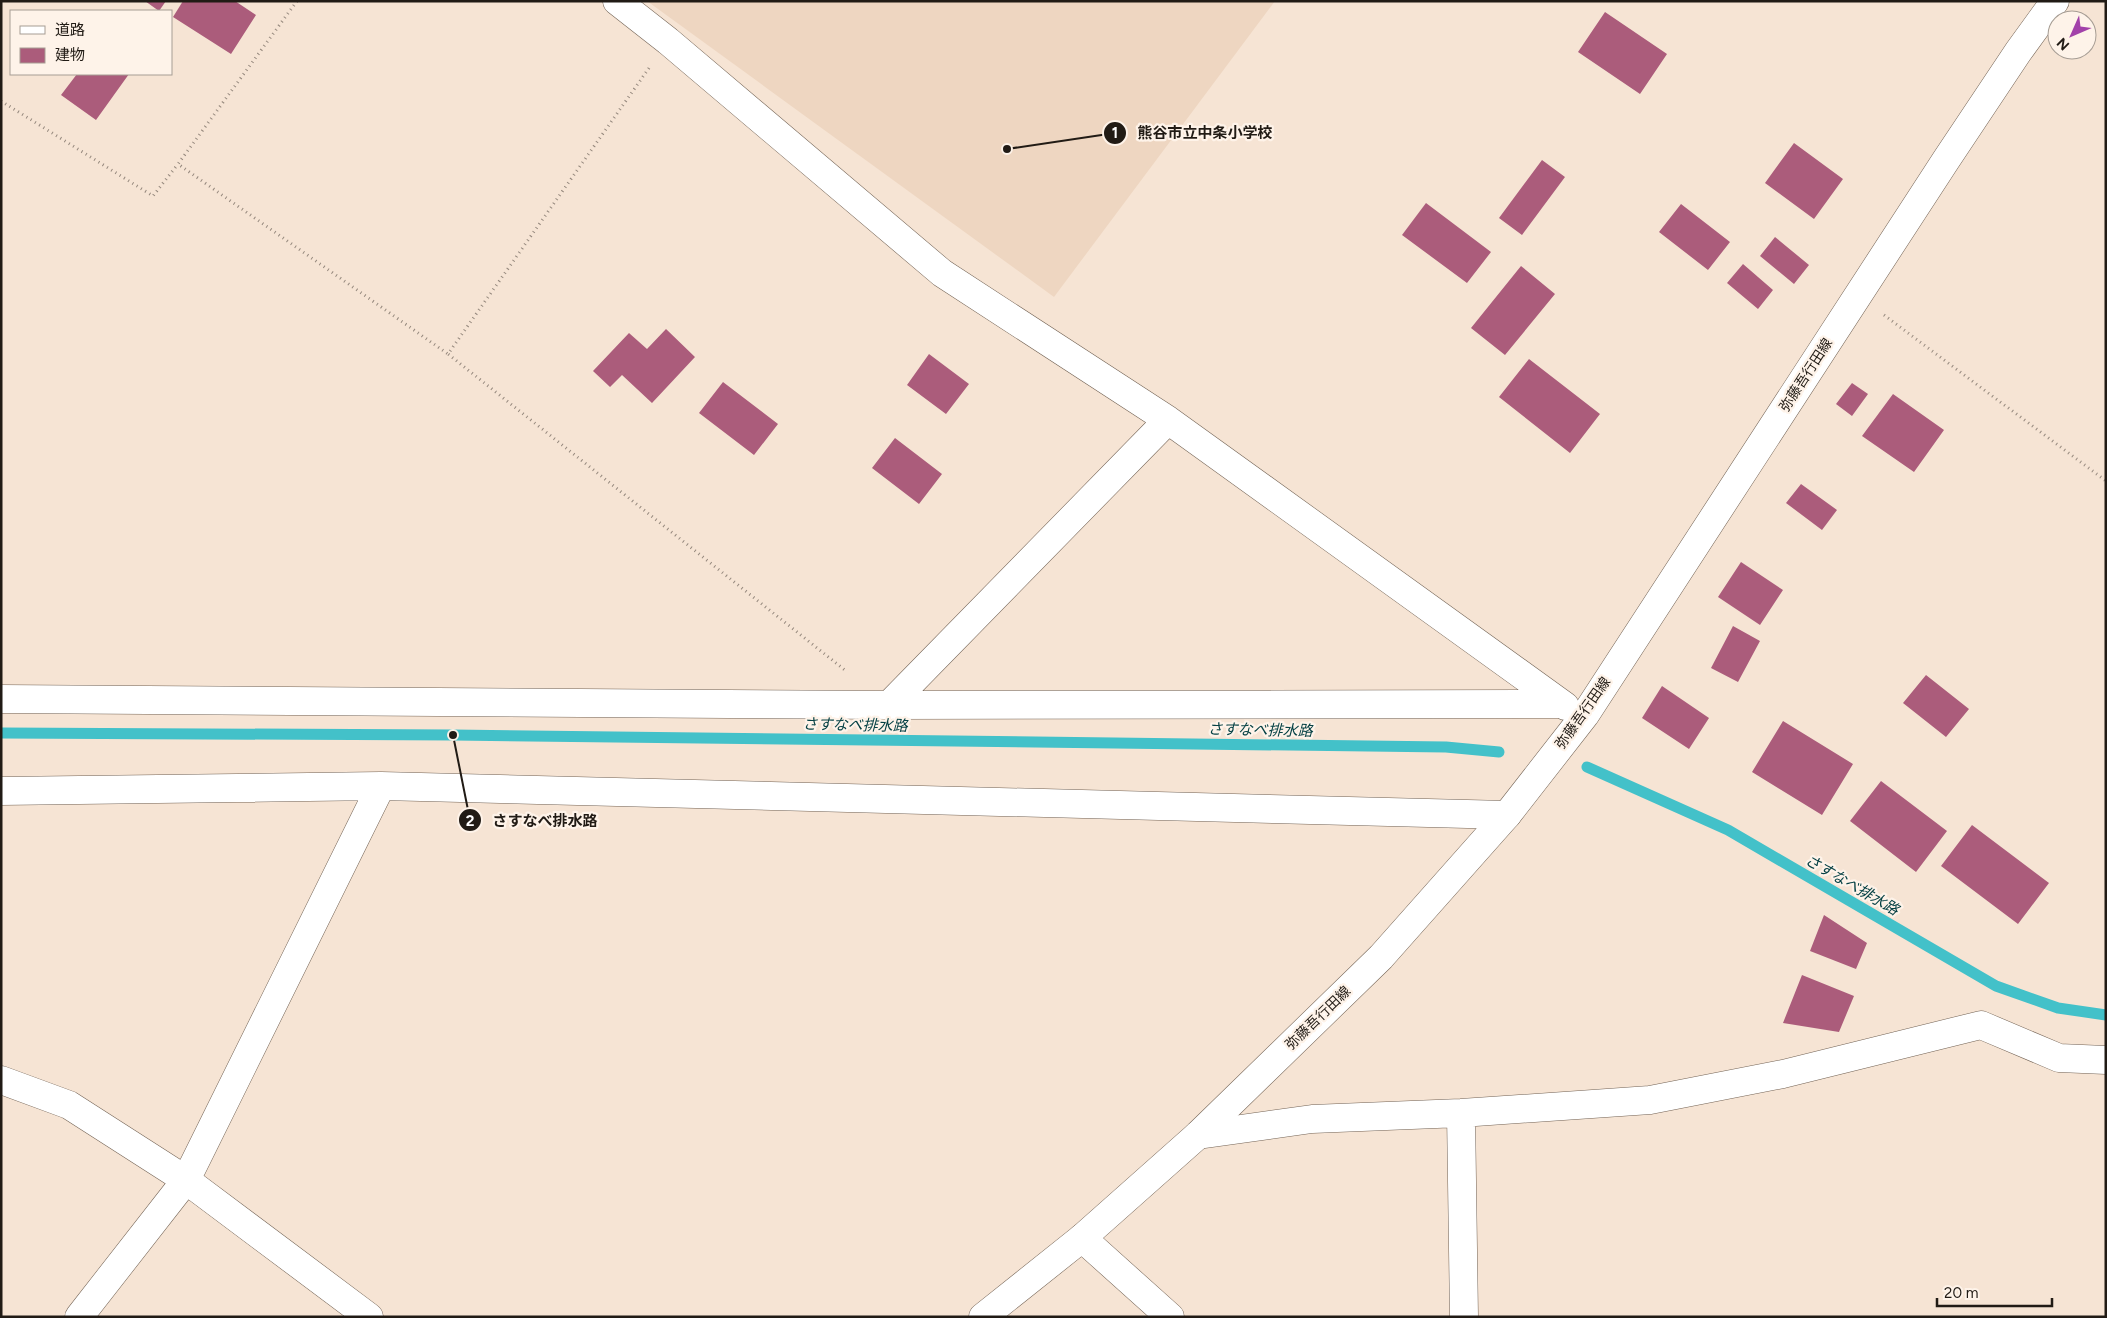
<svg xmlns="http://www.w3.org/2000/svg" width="2107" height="1318" font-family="Figtree,'Noto Sans JP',sans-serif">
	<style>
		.built { fill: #eed6c1 }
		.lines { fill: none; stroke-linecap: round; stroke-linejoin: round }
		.stream { stroke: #43c1c9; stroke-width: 11 }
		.building { fill: #ab5c7b }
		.minor-casing { stroke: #736355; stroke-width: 29 }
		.major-casing { stroke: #736355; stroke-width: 29 }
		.path { stroke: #95887d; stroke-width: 3; stroke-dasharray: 1 4; stroke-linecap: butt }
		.minor { stroke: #fff; stroke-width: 28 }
		.major { stroke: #fff; stroke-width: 28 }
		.labels { text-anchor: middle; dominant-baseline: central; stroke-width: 4.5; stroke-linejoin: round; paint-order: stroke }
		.street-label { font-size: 14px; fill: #211b15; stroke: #fef3e9 }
		.water-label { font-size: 15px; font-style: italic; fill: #064144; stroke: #fef3e9 }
		.leader { fill: none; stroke: #211b15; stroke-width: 2 }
		.callout-dot { fill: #211b15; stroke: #fef3e9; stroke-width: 2 }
		.mark-label { font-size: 15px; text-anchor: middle; font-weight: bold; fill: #fff }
		.callout-label { font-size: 15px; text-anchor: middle; font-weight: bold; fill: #211b15; stroke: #fef3e9; stroke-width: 4.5; stroke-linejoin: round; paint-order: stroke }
	</style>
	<rect width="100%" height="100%" fill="#f6e4d4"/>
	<path class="built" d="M647 1H1275L1054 297Z"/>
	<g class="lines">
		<path class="stream" d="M1 733 453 735 1446 747 1499 752
			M1587 767 1728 830 1996 986 2058 1008 2106 1015"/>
	</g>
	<path class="building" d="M145 1H166L159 11Z
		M183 1H235L256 15 231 54 173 17Z
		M1605 12 1667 54 1640 94 1578 52Z
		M77 74H129L96 120 61 95Z
		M1794 143 1843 179 1814 219 1765 183Z
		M1542 160 1565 177 1522 235 1499 218Z
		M1426 203 1491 252 1467 283 1402 235Z
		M1681 204 1730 242 1708 270 1659 232Z
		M1775 237 1809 265 1794 284 1760 256Z
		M1743 264 1773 290 1758 309 1727 283Z
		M1521 266 1555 294 1505 355 1471 328Z
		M666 329 695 357 652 403 622 375 610 387 593 371 629 333 647 349Z
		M929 354 969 384 946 414 907 385Z
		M1529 359 1600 414 1570 453 1499 397Z
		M723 382 778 424 754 455 699 413Z
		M1852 383 1868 394 1852 416 1836 404Z
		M1893 394 1944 430 1914 472 1862 436Z
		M895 438 942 474 919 504 872 468Z
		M1801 484 1837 510 1822 530 1786 503Z
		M1741 562 1783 590 1760 625 1718 597Z
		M1733 626 1760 641 1738 682 1711 668Z
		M1926 675 1969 709 1946 737 1903 703Z
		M1662 686 1709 718 1689 749 1642 718Z
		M1783 721 1853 764 1822 815 1752 772Z
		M1881 781 1947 831 1916 872 1850 821Z
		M1972 825 2049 883 2018 924 1941 866Z
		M1824 915 1867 943 1856 969 1810 951Z
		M1802 975 1854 996 1839 1032 1783 1023Z"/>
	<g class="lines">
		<g class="minor-casing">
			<path id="minor" d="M617 1 668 41 942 273 1168 420 1565 706
				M1 699 889 705 1561 704
				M889 705 1168 420
				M1 791 381 786 1507 815
				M1 1080 69 1105 186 1180 369 1317
				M1461 1113 1464 1317
				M1198 1135 1312 1119 1461 1113 1650 1100 1783 1074 1981 1025 2059 1058 2106 1060
				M1082 1238 1170 1317
				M79 1317 186 1180 381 786"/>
		</g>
		<g class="major-casing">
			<path id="major" d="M983 1317 1082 1238 1198 1135 1381 957 1507 815 1585 715 1946 160 2018 52 2055 1"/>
		</g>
		<path class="path" d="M297 1 178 164 448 354
			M649 68 448 354 846 671
			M1 101 153 196 178 164
			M1884 315 2106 481"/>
		<use href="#minor" class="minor"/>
		<use href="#major" class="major"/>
	</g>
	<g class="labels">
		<g class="street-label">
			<text transform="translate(1806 375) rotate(-57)">弥藤吾行田線</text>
			<text transform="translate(1583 713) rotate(-55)">弥藤吾行田線</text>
			<text transform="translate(1318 1018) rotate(-44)">弥藤吾行田線</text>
		</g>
		<g class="water-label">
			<text transform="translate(855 725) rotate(1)">さすなべ排水路</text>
			<text transform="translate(1260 730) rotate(1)">さすなべ排水路</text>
			<text transform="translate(1852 885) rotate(30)">さすなべ排水路</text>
		</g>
	</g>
	<path class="leader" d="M1007 149L1115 133M453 735L470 820"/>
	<g class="callout-dot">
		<circle cx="1007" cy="149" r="5"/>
		<circle cx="453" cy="735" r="5"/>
		<circle cx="1115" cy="133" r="12"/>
		<circle cx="470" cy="820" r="12"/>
	</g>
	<g class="mark-label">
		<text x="1115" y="138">1</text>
		<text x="470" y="826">2</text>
	</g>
	<g class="callout-label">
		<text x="1205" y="138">熊谷市立中条小学校</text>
		<text x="545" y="826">さすなべ排水路</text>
	</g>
	<rect width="2107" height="1318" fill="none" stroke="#211b15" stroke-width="5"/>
	<rect x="10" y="10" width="162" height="65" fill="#fef3e9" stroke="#a69d94"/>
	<rect x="20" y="26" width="25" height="8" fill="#ffffff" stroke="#a69d94"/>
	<text x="55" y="35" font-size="15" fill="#211b15">道路</text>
	<rect x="20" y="48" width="25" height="15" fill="#ab5c7b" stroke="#a69d94"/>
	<text x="55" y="60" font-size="15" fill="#211b15">建物</text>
	<g transform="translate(2072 35) rotate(225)"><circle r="24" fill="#fef3e9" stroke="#a69d94"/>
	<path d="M0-4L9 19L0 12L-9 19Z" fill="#a241a9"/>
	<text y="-8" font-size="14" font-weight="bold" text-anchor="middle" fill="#211b15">N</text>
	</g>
	<path d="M1937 1298v8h115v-8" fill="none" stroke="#211b15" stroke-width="2.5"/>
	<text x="1944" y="1298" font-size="15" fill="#211b15" stroke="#fef3e9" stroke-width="4" paint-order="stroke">20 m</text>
</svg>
